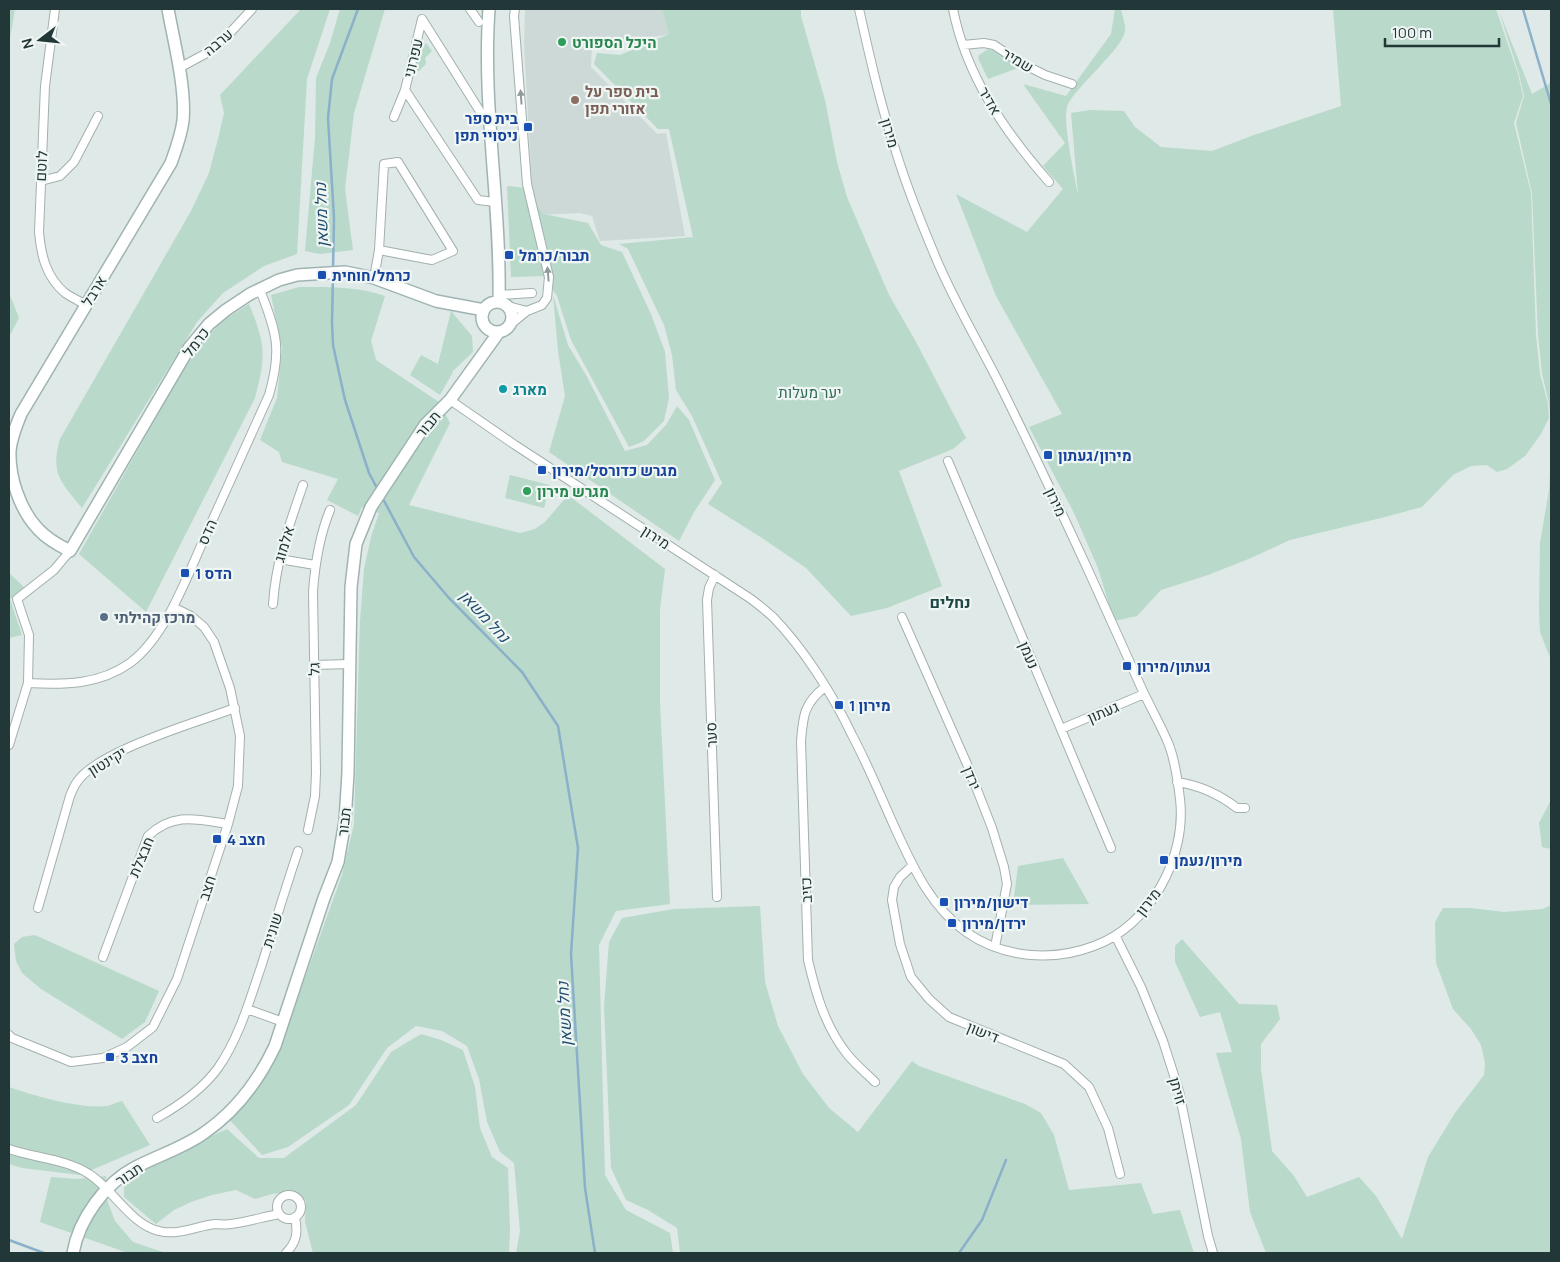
<svg xmlns="http://www.w3.org/2000/svg" width="1560" height="1262" font-family="Manrope,Heebo,sans-serif">
	<style>
		.built { fill: #cdd9d6 }
		.green { fill: #b9d9ca }
		.lines { fill: none; stroke-linecap: round; stroke-linejoin: round }
		.stream { stroke: #8bb0ca; stroke-width: 2.5 }
		.street-casing { stroke: #a3b0af; stroke-width: 10 }
		.secondary-casing { stroke: #9fb4b2; stroke-width: 14 }
		.street { stroke: #fff; stroke-width: 8 }
		.secondary { stroke: #fff; stroke-width: 11 }
		.oneway { fill: #909b9b }
		.leisure-dot { fill: #2e9e5b; stroke: #eff6f4; stroke-width: 2 }
		.education-dot { fill: #8d6e63; stroke: #eff6f4; stroke-width: 2 }
		.transit-dot { fill: #1a4fb4; stroke: #eff6f4; stroke-width: 2 }
		.culture-dot { fill: #0f9aa8; stroke: #eff6f4; stroke-width: 2 }
		.service-dot { fill: #5c6f8a; stroke: #eff6f4; stroke-width: 2 }
		.labels { text-anchor: middle; dominant-baseline: central; stroke-width: 4.5; stroke-linejoin: round; paint-order: stroke }
		.street-label { font-size: 15px; fill: #223737; stroke: #eff6f4 }
		.leisure-label { font-size: 15px; font-weight: bold; fill: #27864d; stroke: #eff6f4; text-anchor: start }
		.education-label { font-size: 15px; font-weight: bold; fill: #785e54; stroke: #eff6f4; text-anchor: start }
		.transit-label { font-size: 15px; font-weight: bold; fill: #164399; stroke: #eff6f4; text-anchor: start }
		.culture-label { font-size: 15px; font-weight: bold; fill: #0d838f; stroke: #eff6f4; text-anchor: start }
		.park-label { font-size: 15px; fill: #2f6b56; stroke: #eff6f4 }
		.service-label { font-size: 15px; font-weight: bold; fill: #4e5e75; stroke: #eff6f4; text-anchor: start }
		.water-label { font-size: 16px; font-style: italic; fill: #214d6e; stroke: #eff6f4 }
		.neighbourhood-label { font-size: 16px; font-weight: bold; fill: #1f4748; stroke: #eff6f4 }
	</style>
	<rect width="100%" height="100%" fill="#dfe9e7"/>
	<path class="built" d="M525 9H662L669 34 612 45H592L591 67 657 134 666 133 685 236 600 241 592 216 580 213 539 215 532 186 524 44Z"/>
	<path class="green" d="M9 9H15L9 44Z
		M301 9H330L307 79 297 254 264 266 223 293 197 322 82 508C61 482 50 474 60 439L191 211 209 173 218 139 224 113 220 95Z
		M340 9H385L354 113 345 189 353 250 320 254 305 251 315 138 316 78 330 43Z
		M662 9H801V16L825 100 837 162 847 197 889 295 915 340 966 438 953 449 899 471 942 586 887 608 851 616 806 568 762 538 708 504 722 483 692 416 676 390 672 355 664 325 628 249 619 244 693 237 669 129H658L594 64 597 53 620 55 669 34Z
		M1115 9H1121C1122 15 1126 25 1125 31 1123 48 1078 85 1068 104 1061 117 1075 178 1078 195L1071 113 1090 110 1124 111 1135 127 1161 147 1212 151 1254 135 1341 106 1333 9H1496L1518 74 1523 96 1514 123 1531 193 1536 335 1540 374 1548 404 1549 418 1541 434 1525 456 1507 469 1497 472 1487 465 1471 466 1453 475 1422 507 1385 517 1290 540 1251 558 1208 575 1161 590 1137 616 1114 621 1098 568 1074 513 1029 427 1062 414 996 296 956 194 1027 232 1063 189 1043 166 1065 143 1023 84 1066 96 1111 34Z
		M1499 11 1532 94 1549 84 1551 79V425L1549 404 1542 373 1538 335 1532 193 1516 123 1524 96 1519 74Z
		M426 43 432 51 425 58 426 64 419 71H412L414 53Z
		M988 49 992 50 1017 65 1018 68 988 79 978 58 979 55Z
		M507 186 526 188 543 214 588 223 601 245 622 252 651 314 665 352 669 398 664 421 644 441 629 447 571 340 557 296 543 276 511 277Z
		M299 287C329 287 356 286 385 296L371 341 376 360 439 402 450 423 409 505 520 533 535 529 545 522 568 495 665 569 660 609V703L670 904 616 911 599 945 605 1175 626 1210 670 1233 673 1253H516L520 1231 514 1163 500 1152 487 1122 479 1079 467 1046 442 1031 416 1026 387 1048 349 1105 288 1147 262 1155 226 1116 271 1057 292 1014 342 875 354 824 360 621 364 569 371 537 379 513 362 507 358 516 327 500 338 479 282 462 279 452 260 440 277 398 282 348 271 295Z
		M9 293 19 318 9 337Z
		M553 295 568 345 586 375 625 451 647 445 666 425 677 406 689 420 715 480 694 512 679 541 549 452 565 396 558 351Z
		M249 304C266 345 266 356 255 398L146 612 79 554 183 370 203 342 221 322Z
		M451 311 472 336 473 352 453 371H451L453 372 440 395 410 375 421 355 438 364Z
		M1551 455V660L1540 632 1539 610 1540 543 1549 490Z
		M510 475 550 485 544 508 505 498Z
		M9 573 26 589 10 599 22 635 9 638Z
		M1551 800V849L1542 847 1539 823Z
		M1063 858 1089 904 1013 905 1018 866Z
		M1551 905V1253H1266L1250 1212 1241 1139 1216 1053 1232 1052 1220 1012 1200 1017 1175 962V946L1182 939 1239 1004 1277 1005 1280 1019 1261 1044V1069L1272 1151 1294 1176 1307 1197 1359 1177 1376 1196 1402 1239 1428 1157 1455 1113 1484 1075 1485 1063 1481 1045 1471 1029 1453 1009 1436 963 1435 922 1443 908H1471L1504 912 1543 909Z
		M760 906 765 982 778 1026 803 1074 829 1108 858 1132 912 1061 919 1066 1025 1104 1041 1113 1054 1135 1069 1190 1141 1183 1153 1214 1180 1210 1194 1253H680L677 1228 648 1210 626 1200 611 1168 604 1006 609 942 622 918 674 909Z
		M35 935 159 991 145 1022 122 1039 41 989 22 973 16 961 14 944 22 937Z
		M421 1034 441 1040 463 1050 475 1087 480 1128 492 1157 508 1168 510 1230 509 1253H313L305 1222 306 1201 295 1191 272 1194 255 1199 236 1190 212 1195 191 1202 174 1210 156 1224 124 1197V1172L140 1168 227 1129 259 1158H284L356 1105 391 1052Z
		M9 1087C35 1096 79 1109 107 1106 112 1105 117 1102 122 1101L150 1145 80 1175 22 1168 9 1164Z
		M106 1176 105 1195 115 1221 133 1242 166 1253H128L40 1222 51 1177 78 1179Z"/>
	<g class="lines">
		<path class="stream" d="M1523 9 1551 104
			M333 270 334 218 328 118 332 79 358 9
			M333 275 332 322 333 345 345 400 369 473 378 490
			M382 497 414 557 449 598 522 672 558 726 578 848 571 954 585 1188 595 1253
			M9 1240 44 1253
			M959 1253 982 1220 1006 1160"/>
		<g class="street-casing">
			<path id="street" d="M55 9 45 86 39 232C41 255 46 277 65 293 71 297 79 301 86 305
				M470 9 479 22
				M953 9C966 76 1005 132 1049 182
				M963 45 984 43 994 45 1021 63 1045 75 1072 84
				M179 68 205 54 228 35 252 9
				M481 113 422 19 405 90 478 200 495 202
				M394 117 405 90
				M41 181 60 176 74 162 98 116
				M374 278 379 250 384 164 398 162 453 251 432 260 379 250
				M499 295 532 293
				M508 306 527 311
				M511 324 527 311 542 305 547 298 549 277 527 184 514 16 515 9
				M450 400 515 445 748 597C757 603 765 610 773 617 804 649 833 695 852 735 868 765 881 797 895 828 913 867 930 906 966 932 1003 958 1052 962 1094 946 1150 926 1187 857 1180 799 1178 782 1175 761 1169 745 1161 725 1150 707 1141 687 1124 649 1106 610 1089 572 1059 507 1029 443 997 379 976 338 950 294 933 251 920 220 907 187 897 155 881 107 870 58 859 9
				M948 461 1111 848
				M279 559 315 565
				M715 575 709 588 707 600 717 897
				M273 604C276 560 289 526 303 485
				M902 617 967 764 992 828 1004 867 1007 884 995 947
				M314 665 350 664
				M28 683C64 685 99 685 130 663 167 636 189 571 208 530 228 485 249 440 269 395 282 350 277 333 260 290
				M825 687C804 703 803 716 801 741L808 960C816 994 825 1026 847 1054 855 1064 866 1073 875 1082
				M1061 729 1144 694
				M9 745 28 683 29 635 17 599 54 570 70 551
				M1177 782C1198 785 1220 795 1237 808H1245
				M308 830 315 796 316 772 313 592C315 563 319 537 330 510
				M912 866 900 877 894 887 892 900 900 944 911 977 929 999 949 1017 1064 1064 1089 1087 1108 1128 1120 1174
				M38 908 70 796C72 791 74 786 77 782 97 751 198 722 235 708
				M1116 937 1141 987 1163 1041 1179 1091 1208 1236 1213 1253
				M103 957 148 836C173 812 196 819 228 824
				M247 1009 283 1022
				M9 1035 12 1038 71 1062 103 1058 127 1047 153 1027 177 979 228 824 238 786 240 736 230 688 214 642 204 627 191 616 173 607
				M157 1118C180 1105 202 1090 218 1068 239 1038 249 1002 261 967 273 929 285 890 298 851
				M9 1149C35 1158 66 1159 89 1174 112 1188 131 1225 159 1231 178 1236 197 1226 215 1224 220 1224 226 1225 231 1224 247 1222 263 1217 279 1214
				M277 1207a12 12 0 1 1 24 0a12 12 0 1 1-24 0Z
				M286 1253C297 1242 298 1232 295 1217"/>
		</g>
		<g class="secondary-casing">
			<path id="secondary" d="M168 9C174 43 186 87 183 121 181 136 176 149 171 163L21 414C16 426 11 438 10 451 9 477 20 510 38 529 47 539 58 545 70 551L189 348 209 324 226 310 250 294 279 280 297 275 345 272 374 278 436 301 484 310
				M489 9C482 106 501 204 499 301
				M482 317a15 15 0 1 1 30 0a15 15 0 1 1-30 0Z
				M73 1253C79 1219 105 1183 136 1167 159 1155 183 1148 204 1133 236 1111 259 1080 275 1046L324 898 338 862 345 821 348 773 351 587 356 544 371 507 425 425 450 400 499 332"/>
		</g>
		<use href="#street" class="street"/>
		<use href="#secondary" class="secondary"/>
	</g>
	<defs><path id="oneway-solid" d="M-6-.8H1V-3.2L6.5 0L1 3.2V.8H-6Z" transform="scale(1.25)"/></defs>
	<g class="oneway">
		<use href="#oneway-solid" transform="translate(521 97) rotate(-94)"/>
		<use href="#oneway-solid" transform="translate(548 274) rotate(-95)"/>
	</g>
	<g class="leisure-dot">
		<circle cx="562" cy="42" r="5"/>
		<circle cx="527" cy="491" r="5"/>
	</g>
	<circle class="education-dot" cx="575" cy="100" r="5"/>
	<g class="transit-dot">
		<rect x="523" y="122" width="10" height="10" rx="2.5"/>
		<rect x="504" y="250" width="10" height="10" rx="2.5"/>
		<rect x="317" y="270" width="10" height="10" rx="2.5"/>
		<rect x="1043" y="450" width="10" height="10" rx="2.5"/>
		<rect x="537" y="465" width="10" height="10" rx="2.5"/>
		<rect x="180" y="568" width="10" height="10" rx="2.5"/>
		<rect x="1122" y="661" width="10" height="10" rx="2.5"/>
		<rect x="834" y="700" width="10" height="10" rx="2.5"/>
		<rect x="212" y="834" width="10" height="10" rx="2.5"/>
		<rect x="1159" y="855" width="10" height="10" rx="2.5"/>
		<rect x="939" y="897" width="10" height="10" rx="2.5"/>
		<rect x="947" y="918" width="10" height="10" rx="2.5"/>
		<rect x="105" y="1052" width="10" height="10" rx="2.5"/>
	</g>
	<circle class="culture-dot" cx="503" cy="389" r="5"/>
	<circle class="service-dot" cx="104" cy="617" r="5"/>
	<g class="labels">
		<g class="street-label">
			<text transform="translate(218 42) rotate(-40)">ערבה</text>
			<text transform="translate(413 58) rotate(-76)">עפרוני</text>
			<text transform="translate(1018 60) rotate(30)">שמיר</text>
			<text transform="translate(990 101) rotate(60)">אדיר</text>
			<text transform="translate(890 133) rotate(74)">מירון</text>
			<text transform="translate(41 166) rotate(-87)">לוטם</text>
			<text transform="translate(94 291) rotate(-59)">ארבל</text>
			<text transform="translate(196 342) rotate(-53)">כרמל</text>
			<text transform="translate(428 424) rotate(-50)">תבור</text>
			<text transform="translate(1056 502) rotate(65)">מירון</text>
			<text transform="translate(207 532) rotate(-66)">הדס</text>
			<text transform="translate(656 537) rotate(33)">מירון</text>
			<text transform="translate(284 544) rotate(-73)">אלמוג</text>
			<text transform="translate(1029 655) rotate(67)">נעמן</text>
			<text transform="translate(314 669) rotate(-91)">גל</text>
			<text transform="translate(1103 712) rotate(-23)">געתון</text>
			<text transform="translate(711 735) rotate(-92)">סער</text>
			<text transform="translate(107 761) rotate(-31)">יקינטון</text>
			<text transform="translate(972 778) rotate(68)">ירדן</text>
			<text transform="translate(344 822) rotate(-83)">תבור</text>
			<text transform="translate(141 857) rotate(-67)">חבצלת</text>
			<text transform="translate(207 888) rotate(-72)">חצב</text>
			<text transform="translate(806 890) rotate(-92)">כזיב</text>
			<text transform="translate(1148 902) rotate(-52)">מירון</text>
			<text transform="translate(272 930) rotate(-72)">שונית</text>
			<text transform="translate(983 1032) rotate(22)">דישון</text>
			<text transform="translate(1178 1091) rotate(75)">זויתן</text>
			<text transform="translate(129 1174) rotate(-34)">תבור</text>
		</g>
		<g class="leisure-label">
			<text x="572" y="42">היכל הספורט</text>
			<text x="537" y="491">מגרש מירון</text>
		</g>
		<g class="education-label">
			<text x="585" y="91">בית ספר על<tspan x="585" dy="17">אזורי תפן</tspan></text>
		</g>
		<g class="transit-label">
			<text x="518" y="118" text-anchor="end">בית ספר<tspan x="518" dy="17">ניסויי תפן</tspan></text>
			<text x="519" y="255">תבור/כרמל</text>
			<text x="332" y="275">כרמל/חוחית</text>
			<text x="1058" y="455">מירון/געתון</text>
			<text x="552" y="470">מגרש כדורסל/מירון</text>
			<text x="195" y="573">הדס 1</text>
			<text x="1137" y="666">געתון/מירון</text>
			<text x="849" y="705">מירון 1</text>
			<text x="227" y="839">חצב 4</text>
			<text x="1174" y="860">מירון/נעמן</text>
			<text x="954" y="902">דישון/מירון</text>
			<text x="962" y="923">ירדן/מירון</text>
			<text x="120" y="1057">חצב 3</text>
		</g>
		<g class="culture-label">
			<text x="513" y="389">מארג</text>
		</g>
		<g class="park-label">
			<text x="810" y="392">יער מעלות</text>
		</g>
		<g class="service-label">
			<text x="114" y="617">מרכז קהילתי</text>
		</g>
		<g class="water-label">
			<text transform="translate(321 215) rotate(-92)">נחל משאן</text>
			<text transform="translate(485 616) rotate(47)">נחל משאן</text>
			<text transform="translate(564 1014) rotate(-93)">נחל משאן</text>
		</g>
		<g class="neighbourhood-label">
			<text x="950" y="602">נחלים</text>
		</g>
	</g>
	<rect width="1560" height="1262" fill="none" stroke="#223737" stroke-width="20"/>
	<g transform="translate(40 40) rotate(254)" stroke="#eff6f4" stroke-width="4" paint-order="stroke">
	<path d="M0-4L9 19L0 12L-9 19Z" fill="#223737"/>
	<text y="-8" font-size="14" font-weight="bold" text-anchor="middle" fill="#223737">N</text>
	</g>
	<path d="M1385 38v8h114v-8" fill="none" stroke="#223737" stroke-width="2.5"/>
	<text x="1392" y="38" font-size="15" fill="#223737" stroke="#eff6f4" stroke-width="4" paint-order="stroke">100 m</text>
</svg>
